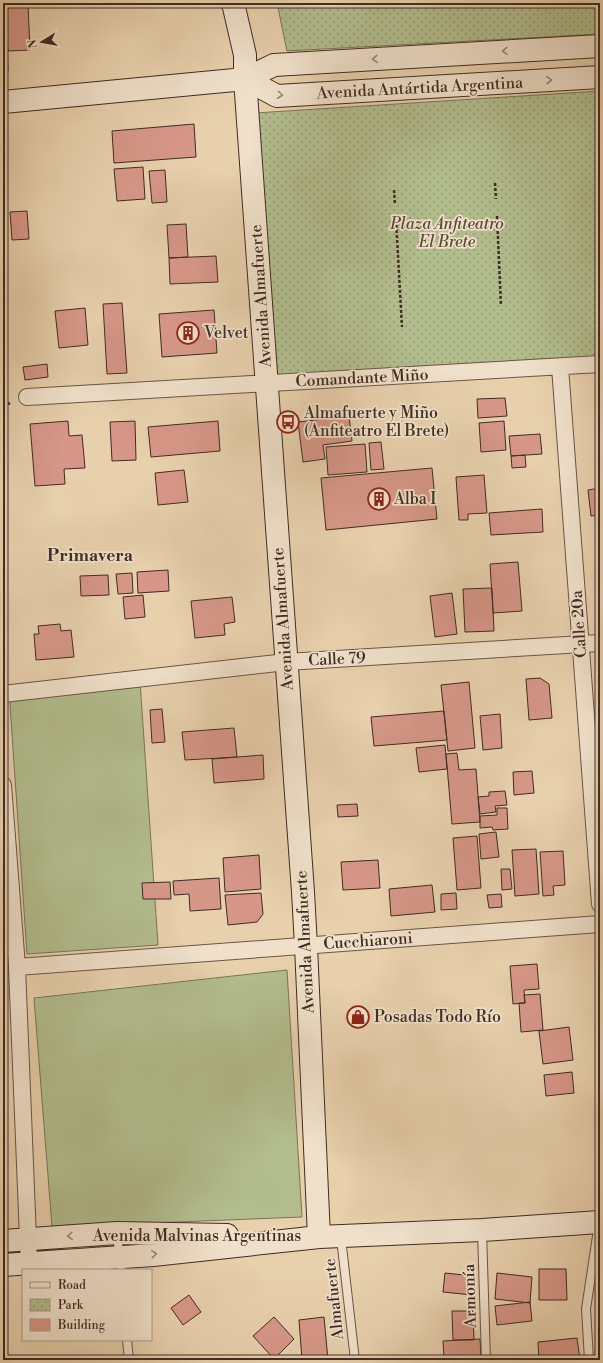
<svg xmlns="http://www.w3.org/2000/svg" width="603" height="1363" font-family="'Libre Bodoni',serif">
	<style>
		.grass { fill: #b2bc8d; stroke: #7a7458 }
		.park { fill: url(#park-dots); stroke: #7a7458 }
		.building { fill: #d79788; stroke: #412c23 }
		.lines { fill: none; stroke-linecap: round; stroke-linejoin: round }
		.service-casing { stroke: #6b5546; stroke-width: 10 }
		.minor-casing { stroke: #6b5546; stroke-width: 18 }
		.secondary-casing { stroke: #412c23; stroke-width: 24 }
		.path { stroke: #412c23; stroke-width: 2.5; stroke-dasharray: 3 2; stroke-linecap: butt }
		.service { stroke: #f0e0ca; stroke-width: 8 }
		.minor { stroke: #f0e0ca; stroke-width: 16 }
		.secondary { stroke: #f0e0ca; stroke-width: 22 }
		.oneway { stroke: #988676 }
		.labels { text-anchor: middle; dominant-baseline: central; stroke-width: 3.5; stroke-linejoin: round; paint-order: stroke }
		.street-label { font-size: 16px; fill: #412c23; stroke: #f0e0ca }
		.park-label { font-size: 16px; font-style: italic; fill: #584938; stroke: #f0e0ca }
		.poi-label { font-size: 16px; fill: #412c23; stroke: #f0e0ca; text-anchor: start }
		.neighbourhood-label { font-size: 17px; font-weight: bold; fill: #412c23; stroke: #f0e0ca }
	</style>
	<defs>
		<pattern id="park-dots" width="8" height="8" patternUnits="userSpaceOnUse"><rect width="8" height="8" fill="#b2bc8d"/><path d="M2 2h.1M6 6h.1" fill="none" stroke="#929973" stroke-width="1.8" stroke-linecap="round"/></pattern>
	</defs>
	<rect width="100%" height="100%" fill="#e8d0ad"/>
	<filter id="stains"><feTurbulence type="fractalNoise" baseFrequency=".005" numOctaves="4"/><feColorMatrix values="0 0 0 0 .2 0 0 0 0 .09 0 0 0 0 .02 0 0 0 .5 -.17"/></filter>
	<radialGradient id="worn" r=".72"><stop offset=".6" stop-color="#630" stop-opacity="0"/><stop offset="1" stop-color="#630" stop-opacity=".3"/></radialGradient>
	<path class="grass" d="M140 681 158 945 27 954 9 690Z
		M287 970 302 1217 52 1227 34 998Z"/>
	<path class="park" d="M277 3H600V34L287 51Z
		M600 91V357L272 378 255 113Z"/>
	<path class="building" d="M28 5 30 50 8 51 7 37H3V6Z
		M3 37H7L8 71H3Z
		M194 124 196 157 114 163 112 131Z
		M143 167 145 199 117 201 114 169Z
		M165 170 167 202 152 203 149 171Z
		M27 211 29 239 12 240 10 212Z
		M186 224 188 257 169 258 167 225Z
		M216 256 218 282 170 284 169 258Z
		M122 303 127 373 107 374 103 304Z
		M85 308 88 345 59 348 55 311Z
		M214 310 217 353 162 357 159 314Z
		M47 364 48 377 25 380 23 367Z
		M505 398 507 416 478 418 477 399Z
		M349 416 352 441 323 445 325 459 303 462 298 422Z
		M68 421 69 436 82 435 85 468 64 469 65 484 35 486 30 424Z
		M135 421 136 460 112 461 110 422Z
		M218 421 220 451 151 457 148 427Z
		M504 421 506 450 481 452 479 423Z
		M540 434 542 454 511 456 509 436Z
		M381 442 384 469 371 470 369 443Z
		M365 444 367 472 328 475 326 447Z
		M525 455 526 467 512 468 511 456Z
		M432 468 437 519 326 530 321 478Z
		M184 470 188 502 158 505 155 473Z
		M484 475 487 513 468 514V520H459L456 477Z
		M600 488V515L591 516 588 490Z
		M542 509 543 532 491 535 489 513Z
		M518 562 522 611 493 613 490 564Z
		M168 570 169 591 138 593 137 572Z
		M132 573 133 593 118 594 116 574Z
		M108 575 109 595 81 596 80 576Z
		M492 588 494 631 465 632 463 589Z
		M452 593 457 634 435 637 430 596Z
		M143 595 145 617 125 619 123 597Z
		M232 597 235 622 224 624 225 635 195 638 191 601Z
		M60 624 61 631 71 630 74 657 36 660 34 634H39L38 626Z
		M540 678 549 684 552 718 529 720 526 679Z
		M469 682 475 748 448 751 441 685Z
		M162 709 165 742 152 743 150 710Z
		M444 711 447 740 374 746 371 717Z
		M500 714 502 748 483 750 480 716Z
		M234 728 237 757 185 760 182 732Z
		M445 745 447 769 419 772 416 748Z
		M457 753 459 770 476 769 480 822 452 824 446 754Z
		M263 755 264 779 214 783 212 759Z
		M532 771 534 793 514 795 513 772Z
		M505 791 507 805 495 806 496 812 480 814 478 797 489 796V792Z
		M357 804 358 816 338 817 337 805Z
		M497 808H507L508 829 493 830 492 827 480 828V816L497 815Z
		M496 832 499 857 481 859 479 834Z
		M477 836 481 888 457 890 453 838Z
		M536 849 539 894 515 896 512 850Z
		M563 851 565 885 553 886 554 895 543 896 540 852Z
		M259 855 261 889 225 892 223 858Z
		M378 860 380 888 343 890 341 862Z
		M501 869H510L512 889 502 890Z
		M219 878 221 909 190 911 189 894 174 895 173 881Z
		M170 882 171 899H143L142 883Z
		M432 885 435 912 391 916 389 889Z
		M261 893 263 914 257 922 228 925 225 895Z
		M456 893 457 909 441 910V894Z
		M501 894 502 907 489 908 487 895Z
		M537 964 539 989 524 990 525 1003 513 1004 510 966Z
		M540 994 543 1030 521 1032 519 1003H525L524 995Z
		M569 1027 573 1060 543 1064 539 1031Z
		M572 1072 574 1093 546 1096 544 1075Z
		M539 1269H566L567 1300H539Z
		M445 1273 474 1276 472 1295 443 1292Z
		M497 1273 532 1277 530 1303 495 1299Z
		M189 1295 201 1312 183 1325 171 1308Z
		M530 1302 532 1321 497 1325 495 1306Z
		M452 1311H473L474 1340H453Z
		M274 1317 294 1339 274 1359 253 1336Z
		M324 1317 328 1360H302L299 1320Z
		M577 1338 580 1360H539L538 1342Z
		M480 1339 481 1356 444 1358 443 1341Z"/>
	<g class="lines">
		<g class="service-casing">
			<path id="service" d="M3 944 15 943
				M482 1231 486 1360
				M117 1233 121 1270
				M341 1238 355 1360
				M127 1340 129 1360
				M589 1360 586 1309 599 1223"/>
		</g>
		<g class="minor-casing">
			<path id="minor" d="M560 367 600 904
				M27 397 600 364
				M3 694 286 662 600 643
				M3 785 17 967 29 1263
				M17 967 600 924"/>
		</g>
		<g class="secondary-casing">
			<path id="secondary" d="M233 3 245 55V79L303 892 306 946 319 1237
				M245 79 277 96 600 77
				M3 102 245 79 274 65 600 46
				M3 1241 117 1233 227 1235
				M3 1265 153 1255 319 1237 482 1230 600 1222"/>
		</g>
		<path class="path" d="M495 183 496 199
			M394 190 395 205
			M497 216 501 306
			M396 220 402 327
			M3 406 10 403"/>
		<use href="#service" class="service"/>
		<use href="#minor" class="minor"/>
		<use href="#secondary" class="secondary"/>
	</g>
	<defs><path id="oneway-chevron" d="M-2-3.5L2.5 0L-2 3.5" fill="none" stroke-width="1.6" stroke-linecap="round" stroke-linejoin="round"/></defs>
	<g class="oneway">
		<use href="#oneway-chevron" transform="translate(505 51) rotate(177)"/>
		<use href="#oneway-chevron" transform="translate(375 59) rotate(177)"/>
		<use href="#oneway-chevron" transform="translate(549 80) rotate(-3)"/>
		<use href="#oneway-chevron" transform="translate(280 95) rotate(7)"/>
		<use href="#oneway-chevron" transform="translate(70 1236) rotate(175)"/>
		<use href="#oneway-chevron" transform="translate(154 1254) rotate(-5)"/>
	</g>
	<defs>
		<g id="building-ring" transform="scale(1.15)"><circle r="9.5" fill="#f0e0ca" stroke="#8f2418" stroke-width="1.5"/><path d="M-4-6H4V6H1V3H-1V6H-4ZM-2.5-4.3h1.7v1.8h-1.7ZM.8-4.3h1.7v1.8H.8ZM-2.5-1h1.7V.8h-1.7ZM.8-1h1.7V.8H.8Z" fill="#8f2418"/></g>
		<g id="bus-ring" transform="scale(1.15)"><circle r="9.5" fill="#f0e0ca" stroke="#8f2418" stroke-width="1.5"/><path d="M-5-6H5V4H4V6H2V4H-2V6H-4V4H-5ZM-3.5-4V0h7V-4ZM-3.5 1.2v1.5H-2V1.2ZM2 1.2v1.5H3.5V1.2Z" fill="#8f2418"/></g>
		<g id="shop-ring" transform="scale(1.15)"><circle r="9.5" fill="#f0e0ca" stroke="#8f2418" stroke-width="1.5"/><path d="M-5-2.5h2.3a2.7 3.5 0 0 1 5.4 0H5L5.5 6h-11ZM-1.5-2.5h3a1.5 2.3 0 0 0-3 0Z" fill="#8f2418"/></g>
	</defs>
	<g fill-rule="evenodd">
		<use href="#building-ring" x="188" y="333"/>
		<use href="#bus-ring" x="288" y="422"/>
		<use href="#building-ring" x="379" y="499"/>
		<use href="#shop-ring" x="358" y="1017"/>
	</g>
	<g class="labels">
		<g class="street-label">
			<text transform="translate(420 88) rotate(-3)">Avenida Antártida Argentina</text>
			<text transform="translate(261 296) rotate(-94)">Avenida Almafuerte</text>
			<text transform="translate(362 378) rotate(-3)">Comandante Miño</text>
			<text transform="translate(283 619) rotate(-94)">Avenida Almafuerte</text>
			<text transform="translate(579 624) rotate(-94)">Calle 20a</text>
			<text transform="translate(337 659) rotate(-3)">Calle 79</text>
			<text transform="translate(368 941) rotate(-4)">Cucchiaroni</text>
			<text transform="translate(305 942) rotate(-93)">Avenida Almafuerte</text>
			<text x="197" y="1236">Avenida Malvinas Argentinas</text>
			<text transform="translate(470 1296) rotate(-92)">Armonía</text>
			<text transform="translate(334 1299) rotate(-96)">Almafuerte</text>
		</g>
		<g class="park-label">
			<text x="447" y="224">Plaza Anfiteatro<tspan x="447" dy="18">El Brete</tspan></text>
		</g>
		<g class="poi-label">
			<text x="204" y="333">Velvet</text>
			<text x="304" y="413">Almafuerte y Miño<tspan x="304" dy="18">(Anfiteatro El Brete)</tspan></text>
			<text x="394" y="499">Alba I</text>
			<text x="374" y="1017">Posadas Todo Río</text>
		</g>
		<g class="neighbourhood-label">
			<text x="90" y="556">Primavera</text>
		</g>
	</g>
	<rect width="603" height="1363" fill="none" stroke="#e8d0ad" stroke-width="16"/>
	<rect x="4" y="4" width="595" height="1355" fill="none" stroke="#412c23" stroke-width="2"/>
	<rect x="8" y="8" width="587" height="1347" fill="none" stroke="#412c23"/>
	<rect x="22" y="1269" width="130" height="72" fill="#f0e0ca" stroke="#aa9887"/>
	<rect x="30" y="1282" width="20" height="6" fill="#f0e0ca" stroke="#aa9887"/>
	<text x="58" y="1289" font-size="12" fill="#412c23">Road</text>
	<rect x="30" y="1299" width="20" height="12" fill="url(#park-dots)" stroke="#aa9887"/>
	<text x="58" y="1309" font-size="12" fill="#412c23">Park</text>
	<rect x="30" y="1319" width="20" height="12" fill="#d79788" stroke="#aa9887"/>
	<text x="58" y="1329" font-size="12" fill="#412c23">Building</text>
	<g transform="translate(42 42) rotate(259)" stroke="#f0e0ca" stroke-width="3" paint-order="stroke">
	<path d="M0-3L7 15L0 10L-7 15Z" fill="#412c23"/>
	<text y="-6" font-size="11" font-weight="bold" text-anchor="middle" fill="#412c23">N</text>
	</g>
	<rect width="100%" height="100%" filter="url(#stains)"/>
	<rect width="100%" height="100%" fill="url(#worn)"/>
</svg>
